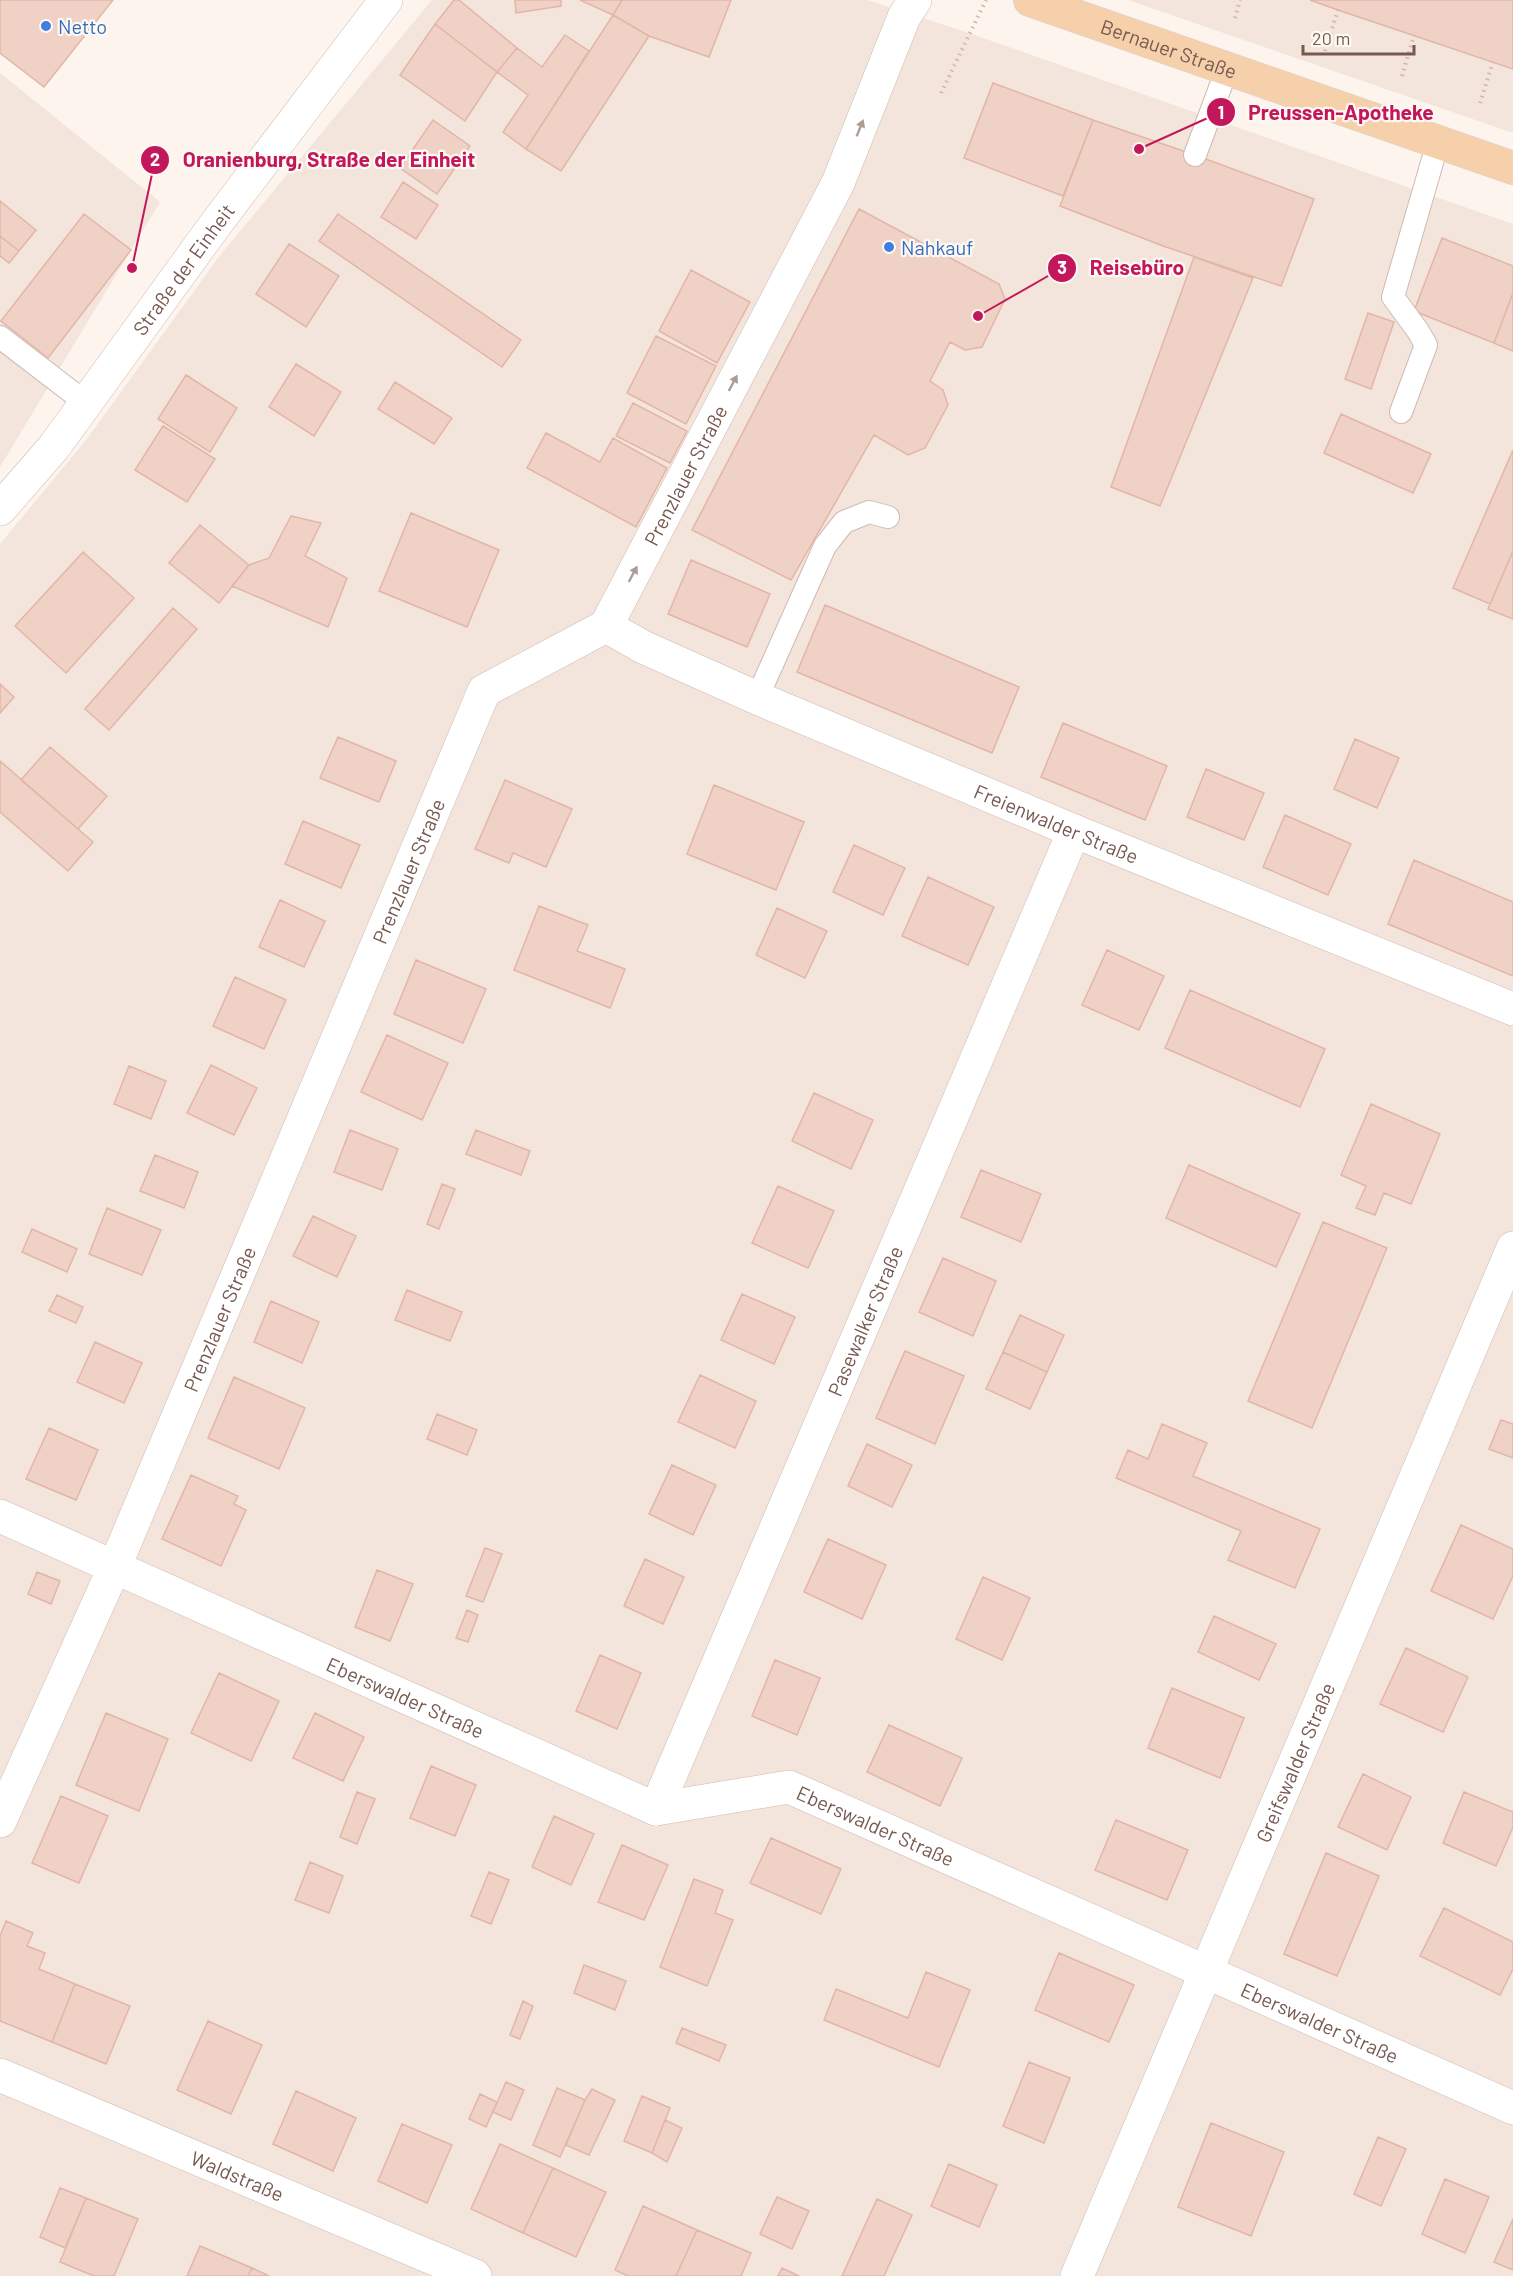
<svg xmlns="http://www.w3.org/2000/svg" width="1513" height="2276" font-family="Barlow,sans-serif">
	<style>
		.residential { fill: #f3e5db }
		.building { fill: #f0d1c6; stroke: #e2b6a7; stroke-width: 1.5 }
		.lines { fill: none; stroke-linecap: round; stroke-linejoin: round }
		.lane-casing { stroke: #cebbb2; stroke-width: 24 }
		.street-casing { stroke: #cebbb2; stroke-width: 34 }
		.secondary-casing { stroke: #d4bdb2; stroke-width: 34 }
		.primary-casing { stroke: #d9d1ce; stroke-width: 34 }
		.path { stroke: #d6b4a8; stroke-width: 4; stroke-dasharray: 1.5 4.5; stroke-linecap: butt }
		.lane { stroke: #fff; stroke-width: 22 }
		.street { stroke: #fff; stroke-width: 33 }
		.secondary { stroke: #fff; stroke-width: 33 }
		.primary { stroke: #f6d0aa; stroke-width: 33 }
		.oneway { fill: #ad9b96 }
		.shop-dot { fill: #3f7fe0; stroke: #fef9f3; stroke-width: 2 }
		.labels { text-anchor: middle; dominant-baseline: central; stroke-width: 4.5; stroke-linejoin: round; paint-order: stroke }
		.shop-label { font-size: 20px; fill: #366cbe; stroke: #fef9f3; text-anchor: start }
		.street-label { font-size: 20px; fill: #775950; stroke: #fef9f3 }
		.leader { fill: none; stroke: #c2185b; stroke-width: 2 }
		.callout-dot { fill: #c2185b; stroke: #fef9f3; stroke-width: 2 }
		.mark-label { font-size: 18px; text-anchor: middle; font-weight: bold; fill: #fff }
		.callout-label { font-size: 21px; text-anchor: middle; font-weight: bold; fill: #c2185b; stroke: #fef9f3; stroke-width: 4.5; stroke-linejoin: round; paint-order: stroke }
	</style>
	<rect width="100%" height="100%" fill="#fcf4ed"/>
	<path class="residential" d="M432 0H867L969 33 1513 224V2276H0V544L86 440 221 254Z
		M1128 0H1513V133Z
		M0 73 160 202 0 467Z"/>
	<path class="building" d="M0 0H113L44 87 0 53Z
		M454 0H459L517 48 497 72 435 24Z
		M515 0H561V6L516 13Z
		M580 0H622L613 15Z
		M622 0H731L709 57 649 36 613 15Z
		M1310 0H1513V69L1338 10Z
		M613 15 649 36 561 171 526 149Z
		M435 24 497 72 465 121 400 75Z
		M565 35 589 51 526 149 503 132 528 95 497 72 517 48 542 67Z
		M993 83 1093 120 1063 196 964 158Z
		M433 120 470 146 437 194 400 168Z
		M1093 120 1195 155 1314 199 1281 286 1163 246 1060 206Z
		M403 182 438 205 416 239 381 217Z
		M0 201 36 230 19 251 0 236Z
		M859 209 999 284 1005 299 982 347 965 350 950 342 930 381 943 390 948 405 925 448 908 455 874 435 791 580 692 530Z
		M84 214 131 250 48 358 1 321Z
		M338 214 521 340 502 367 319 241Z
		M0 236 19 251 9 263 0 256Z
		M1442 238 1513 266V293L1494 343 1414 311Z
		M289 244 339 276 306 327 256 294Z
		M1194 257 1253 278 1160 506 1111 487Z
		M691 270 750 302 717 363 659 331Z
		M1513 293V351L1494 343Z
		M1368 313 1394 322 1371 389 1345 379Z
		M656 336 716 366 686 424 627 393Z
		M296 364 341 392 314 436 269 407Z
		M186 375 237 408 210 452 158 419Z
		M395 382 452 418 434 444 378 409Z
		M633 403 687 431 670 463 616 436Z
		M1341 414 1431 454 1413 493 1324 453Z
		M163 426 215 459 187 502 135 470Z
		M546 433 600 462 613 438 667 468 636 527 527 468Z
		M1513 450V551L1490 604 1453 588Z
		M411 513 499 550 467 627 379 591Z
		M291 516 321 523 305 556 347 578 328 627 232 586 249 565 269 558Z
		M200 525 249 565 219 603 169 563Z
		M1513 551V619L1488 609Z
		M83 552 134 598 66 673 15 626Z
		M691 560 770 594 747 647 668 614Z
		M825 605 1019 687 992 753 797 672Z
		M173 608 197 629 109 730 85 709Z
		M0 684 14 697 0 713Z
		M1063 723 1167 766 1145 820 1041 777Z
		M338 737 396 761 379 802 320 778Z
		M1355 739 1399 758 1377 808 1334 789Z
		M50 747 107 796 78 829 21 780Z
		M0 761 93 842 68 871 0 812Z
		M1206 769 1264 793 1244 840 1187 817Z
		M505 780 572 809 546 867 513 853 509 863 475 849Z
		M714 785 804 822 776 890 687 854Z
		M1285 815 1351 844 1328 895 1263 867Z
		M303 821 360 845 341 888 285 864Z
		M854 845 905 868 883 915 833 892Z
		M1414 860 1513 902V976L1388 924Z
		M928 877 994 907 968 965 902 936Z
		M280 900 325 921 304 967 259 947Z
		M539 906 588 925 577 951 625 969 610 1008 514 970Z
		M777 908 827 931 805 978 756 955Z
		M1107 950 1164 976 1139 1030 1082 1005Z
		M416 960 486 989 463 1043 394 1014Z
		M235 977 286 1000 264 1049 213 1026Z
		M1190 990 1325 1049 1300 1107 1165 1048Z
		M387 1035 448 1063 422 1120 361 1092Z
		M211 1065 257 1088 234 1135 187 1113Z
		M129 1066 166 1081 151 1119 114 1104Z
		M814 1093 873 1120 851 1169 792 1141Z
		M1371 1104 1440 1134 1411 1204 1384 1193 1375 1215 1356 1208 1366 1186 1341 1175Z
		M350 1130 398 1149 382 1190 334 1172Z
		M476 1130 530 1151 521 1175 466 1154Z
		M155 1155 198 1172 184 1208 140 1191Z
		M1189 1165 1300 1214 1276 1267 1166 1218Z
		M981 1170 1041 1194 1021 1242 961 1217Z
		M442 1184 455 1189 439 1229 427 1224Z
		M778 1186 834 1211 808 1268 752 1243Z
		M107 1208 161 1230 142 1275 89 1254Z
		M313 1216 356 1236 337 1277 293 1256Z
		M1323 1222 1387 1248 1312 1428 1248 1401Z
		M32 1229 77 1249 67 1272 22 1252Z
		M943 1258 996 1281 973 1336 919 1312Z
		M407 1290 462 1312 450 1341 395 1320Z
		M742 1294 795 1317 774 1364 721 1340Z
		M57 1295 83 1307 76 1323 49 1311Z
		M271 1301 319 1322 302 1363 254 1342Z
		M1020 1315 1064 1335 1047 1372 1003 1352Z
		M95 1342 142 1363 124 1403 77 1382Z
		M905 1351 964 1376 935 1444 876 1418Z
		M1003 1352 1047 1372 1030 1409 986 1389Z
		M700 1375 756 1401 735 1448 678 1422Z
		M234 1377 305 1408 279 1469 208 1438Z
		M437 1414 477 1430 467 1455 427 1439Z
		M1501 1420 1513 1424V1458L1489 1449Z
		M1162 1424 1207 1443 1193 1476 1320 1529 1295 1588 1228 1560 1241 1531 1116 1478 1128 1450 1148 1459Z
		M49 1428 98 1450 76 1500 26 1479Z
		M867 1444 912 1465 892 1507 848 1486Z
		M672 1465 716 1485 693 1535 649 1514Z
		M191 1475 238 1496 234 1504 246 1510 221 1566 162 1539Z
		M1461 1525 1513 1549V1576L1493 1619 1431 1591Z
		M828 1539 886 1565 862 1619 804 1592Z
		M485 1548 502 1554 483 1602 466 1596Z
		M645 1559 684 1577 663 1624 624 1606Z
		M377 1570 413 1584 390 1641 355 1627Z
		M37 1572 60 1581 51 1604 28 1594Z
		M983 1577 1030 1598 1002 1660 956 1639Z
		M467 1610 478 1615 468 1642 456 1638Z
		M1214 1616 1276 1644 1259 1680 1198 1652Z
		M1406 1648 1468 1677 1443 1732 1380 1704Z
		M600 1655 641 1673 617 1729 576 1711Z
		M775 1660 820 1678 797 1735 752 1716Z
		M219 1673 279 1701 251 1761 191 1733Z
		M1172 1688 1244 1718 1220 1778 1148 1748Z
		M106 1713 168 1739 139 1811 76 1785Z
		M315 1713 364 1737 343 1781 293 1758Z
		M889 1725 962 1758 940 1806 867 1772Z
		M431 1766 476 1785 455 1836 410 1818Z
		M1363 1774 1411 1797 1387 1850 1338 1827Z
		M357 1792 375 1799 357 1844 340 1837Z
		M1464 1792 1513 1812V1827L1496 1866 1443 1843Z
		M61 1796 108 1816 79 1883 32 1863Z
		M554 1816 594 1834 571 1885 532 1867Z
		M1116 1820 1188 1850 1167 1900 1095 1870Z
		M771 1838 841 1869 821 1914 750 1883Z
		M622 1845 668 1865 644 1920 598 1902Z
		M1326 1853 1379 1876 1337 1976 1284 1954Z
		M310 1862 343 1876 329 1913 295 1900Z
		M489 1872 509 1880 491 1924 471 1916Z
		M694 1879 723 1890 715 1913 733 1920 707 1986 660 1967Z
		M1444 1908 1513 1942V1969L1500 1995 1420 1956Z
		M6 1921 33 1933 27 1946 45 1953 39 1969 75 1984 52 2042 0 2021V1936Z
		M1059 1953 1134 1985 1109 2042 1035 2010Z
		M584 1965 626 1981 615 2010 574 1993Z
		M926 1972 970 1990 939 2067 824 2020 836 1989 908 2018Z
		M75 1984 130 2006 106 2064 52 2042Z
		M523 2001 533 2006 520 2039 510 2035Z
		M208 2021 262 2045 231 2114 177 2090Z
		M682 2028 726 2045 719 2061 676 2043Z
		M1029 2062 1070 2078 1044 2143 1003 2126Z
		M506 2082 524 2090 511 2120 493 2112Z
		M557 2088 585 2100 560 2157 533 2145Z
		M592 2089 615 2100 589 2155 566 2145 585 2100Z
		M296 2091 356 2118 333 2171 273 2144Z
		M480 2094 497 2102 486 2127 469 2119Z
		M642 2096 670 2108 652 2153 624 2141Z
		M665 2120 682 2128 667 2162 652 2153Z
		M1211 2123 1284 2152 1251 2236 1178 2207Z
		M402 2124 452 2145 427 2203 378 2181Z
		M1378 2137 1406 2149 1381 2206 1354 2194Z
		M500 2144 553 2168 523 2233 471 2209Z
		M949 2164 997 2185 979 2227 931 2206Z
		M553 2168 606 2192 576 2257 523 2233Z
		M1445 2179 1489 2197 1465 2253 1422 2234Z
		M60 2188 86 2198 65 2248 40 2237Z
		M777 2197 809 2211 792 2249 760 2234Z
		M86 2198 138 2219 114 2276H94L60 2262Z
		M877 2199 912 2215 884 2276H842Z
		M643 2206 697 2230 676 2276H628L615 2270Z
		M1513 2219V2270L1494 2262Z
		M697 2230 751 2253 741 2276H676Z
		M200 2246 252 2268 248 2276H187Z
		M252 2268 269 2276H248Z
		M782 2268 799 2276H778Z"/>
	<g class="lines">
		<g class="lane-casing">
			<path id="lane" d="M1195 155 1227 69
				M0 337 86 403
				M1401 412 1426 345 1418 331 1393 297 1438 142
				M757 698 825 546 844 522 869 512 888 517"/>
		</g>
		<g class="street-casing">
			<g id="street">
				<path id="s1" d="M606 626 643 647 757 698 1074 831 1513 1009"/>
				<path id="s2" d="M0 1516 656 1809 789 1787 1513 2108"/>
				<path id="s3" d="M656 1809 1074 831"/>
				<path id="s4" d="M0 1821 115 1566 484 691 606 626 838 183 904 17 915 0"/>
				<path id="s5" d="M0 2075 475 2276"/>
				<path id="s6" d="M1077 2276 1513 1248"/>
			</g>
		</g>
		<g class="secondary-casing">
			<g id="secondary">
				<path id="s7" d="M0 509 54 447 215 225 386 0"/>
			</g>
		</g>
		<g class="primary-casing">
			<g id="primary">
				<path id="s8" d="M1030 0 1513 168"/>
			</g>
		</g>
		<path class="path" d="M1235 18 1240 0
			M1325 51 1338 10
			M1402 76 1414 35
			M941 93 986 0
			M1480 103 1493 62"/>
		<use href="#lane" class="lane"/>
		<use href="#street" class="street"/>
		<use href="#secondary" class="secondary"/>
		<use href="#primary" class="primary"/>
	</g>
	<defs><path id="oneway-solid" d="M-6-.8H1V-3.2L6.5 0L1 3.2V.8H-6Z" transform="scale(1.5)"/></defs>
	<g class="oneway">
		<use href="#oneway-solid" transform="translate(860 128) rotate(-68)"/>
		<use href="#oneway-solid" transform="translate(733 383) rotate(-62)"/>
		<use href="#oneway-solid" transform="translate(633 574) rotate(-62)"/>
	</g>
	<g class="shop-dot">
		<circle cx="46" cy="26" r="6"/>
		<circle cx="889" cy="247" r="6"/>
	</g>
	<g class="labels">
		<g class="shop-label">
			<text x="58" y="26">Netto</text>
			<text x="901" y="247">Nahkauf</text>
		</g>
		<g class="street-label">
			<text stroke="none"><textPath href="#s8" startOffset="147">Bernauer Straße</textPath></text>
			<text stroke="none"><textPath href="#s7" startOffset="302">Straße der Einheit</textPath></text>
			<text stroke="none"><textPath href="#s4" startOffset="1538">Prenzlauer Straße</textPath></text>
			<text stroke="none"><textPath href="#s1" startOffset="492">Freienwalder Straße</textPath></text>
			<text stroke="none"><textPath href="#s4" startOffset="1034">Prenzlauer Straße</textPath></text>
			<text stroke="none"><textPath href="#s4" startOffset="548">Prenzlauer Straße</textPath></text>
			<text stroke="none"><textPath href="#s3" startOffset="531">Pasewalker Straße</textPath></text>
			<text stroke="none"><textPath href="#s2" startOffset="444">Eberswalder Straße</textPath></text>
			<text stroke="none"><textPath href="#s6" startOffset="558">Greifswalder Straße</textPath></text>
			<text stroke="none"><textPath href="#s2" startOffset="948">Eberswalder Straße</textPath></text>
			<text stroke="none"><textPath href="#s2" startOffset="1434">Eberswalder Straße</textPath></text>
			<text stroke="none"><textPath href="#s5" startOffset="258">Waldstraße</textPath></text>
		</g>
	</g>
	<path class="leader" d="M1139 149L1221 112M132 268L155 160M978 316L1062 268"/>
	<g class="callout-dot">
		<circle cx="1139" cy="149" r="6"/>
		<circle cx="132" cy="268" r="6"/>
		<circle cx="978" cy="316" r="6"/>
		<circle cx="1221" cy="112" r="15"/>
		<circle cx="155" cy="160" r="15"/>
		<circle cx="1062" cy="268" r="15"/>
	</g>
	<g class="mark-label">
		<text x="1221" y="119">1</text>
		<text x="155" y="166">2</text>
		<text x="1062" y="274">3</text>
	</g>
	<g class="callout-label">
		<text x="1341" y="120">Preussen-Apotheke</text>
		<text x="329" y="167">Oranienburg, Straße der Einheit</text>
		<text x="1137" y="275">Reisebüro</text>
	</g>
	<path d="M1303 45v9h111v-9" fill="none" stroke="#775950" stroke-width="3"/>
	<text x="1312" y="45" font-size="18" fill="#775950" stroke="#fef9f3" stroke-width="4.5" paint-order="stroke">20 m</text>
</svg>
